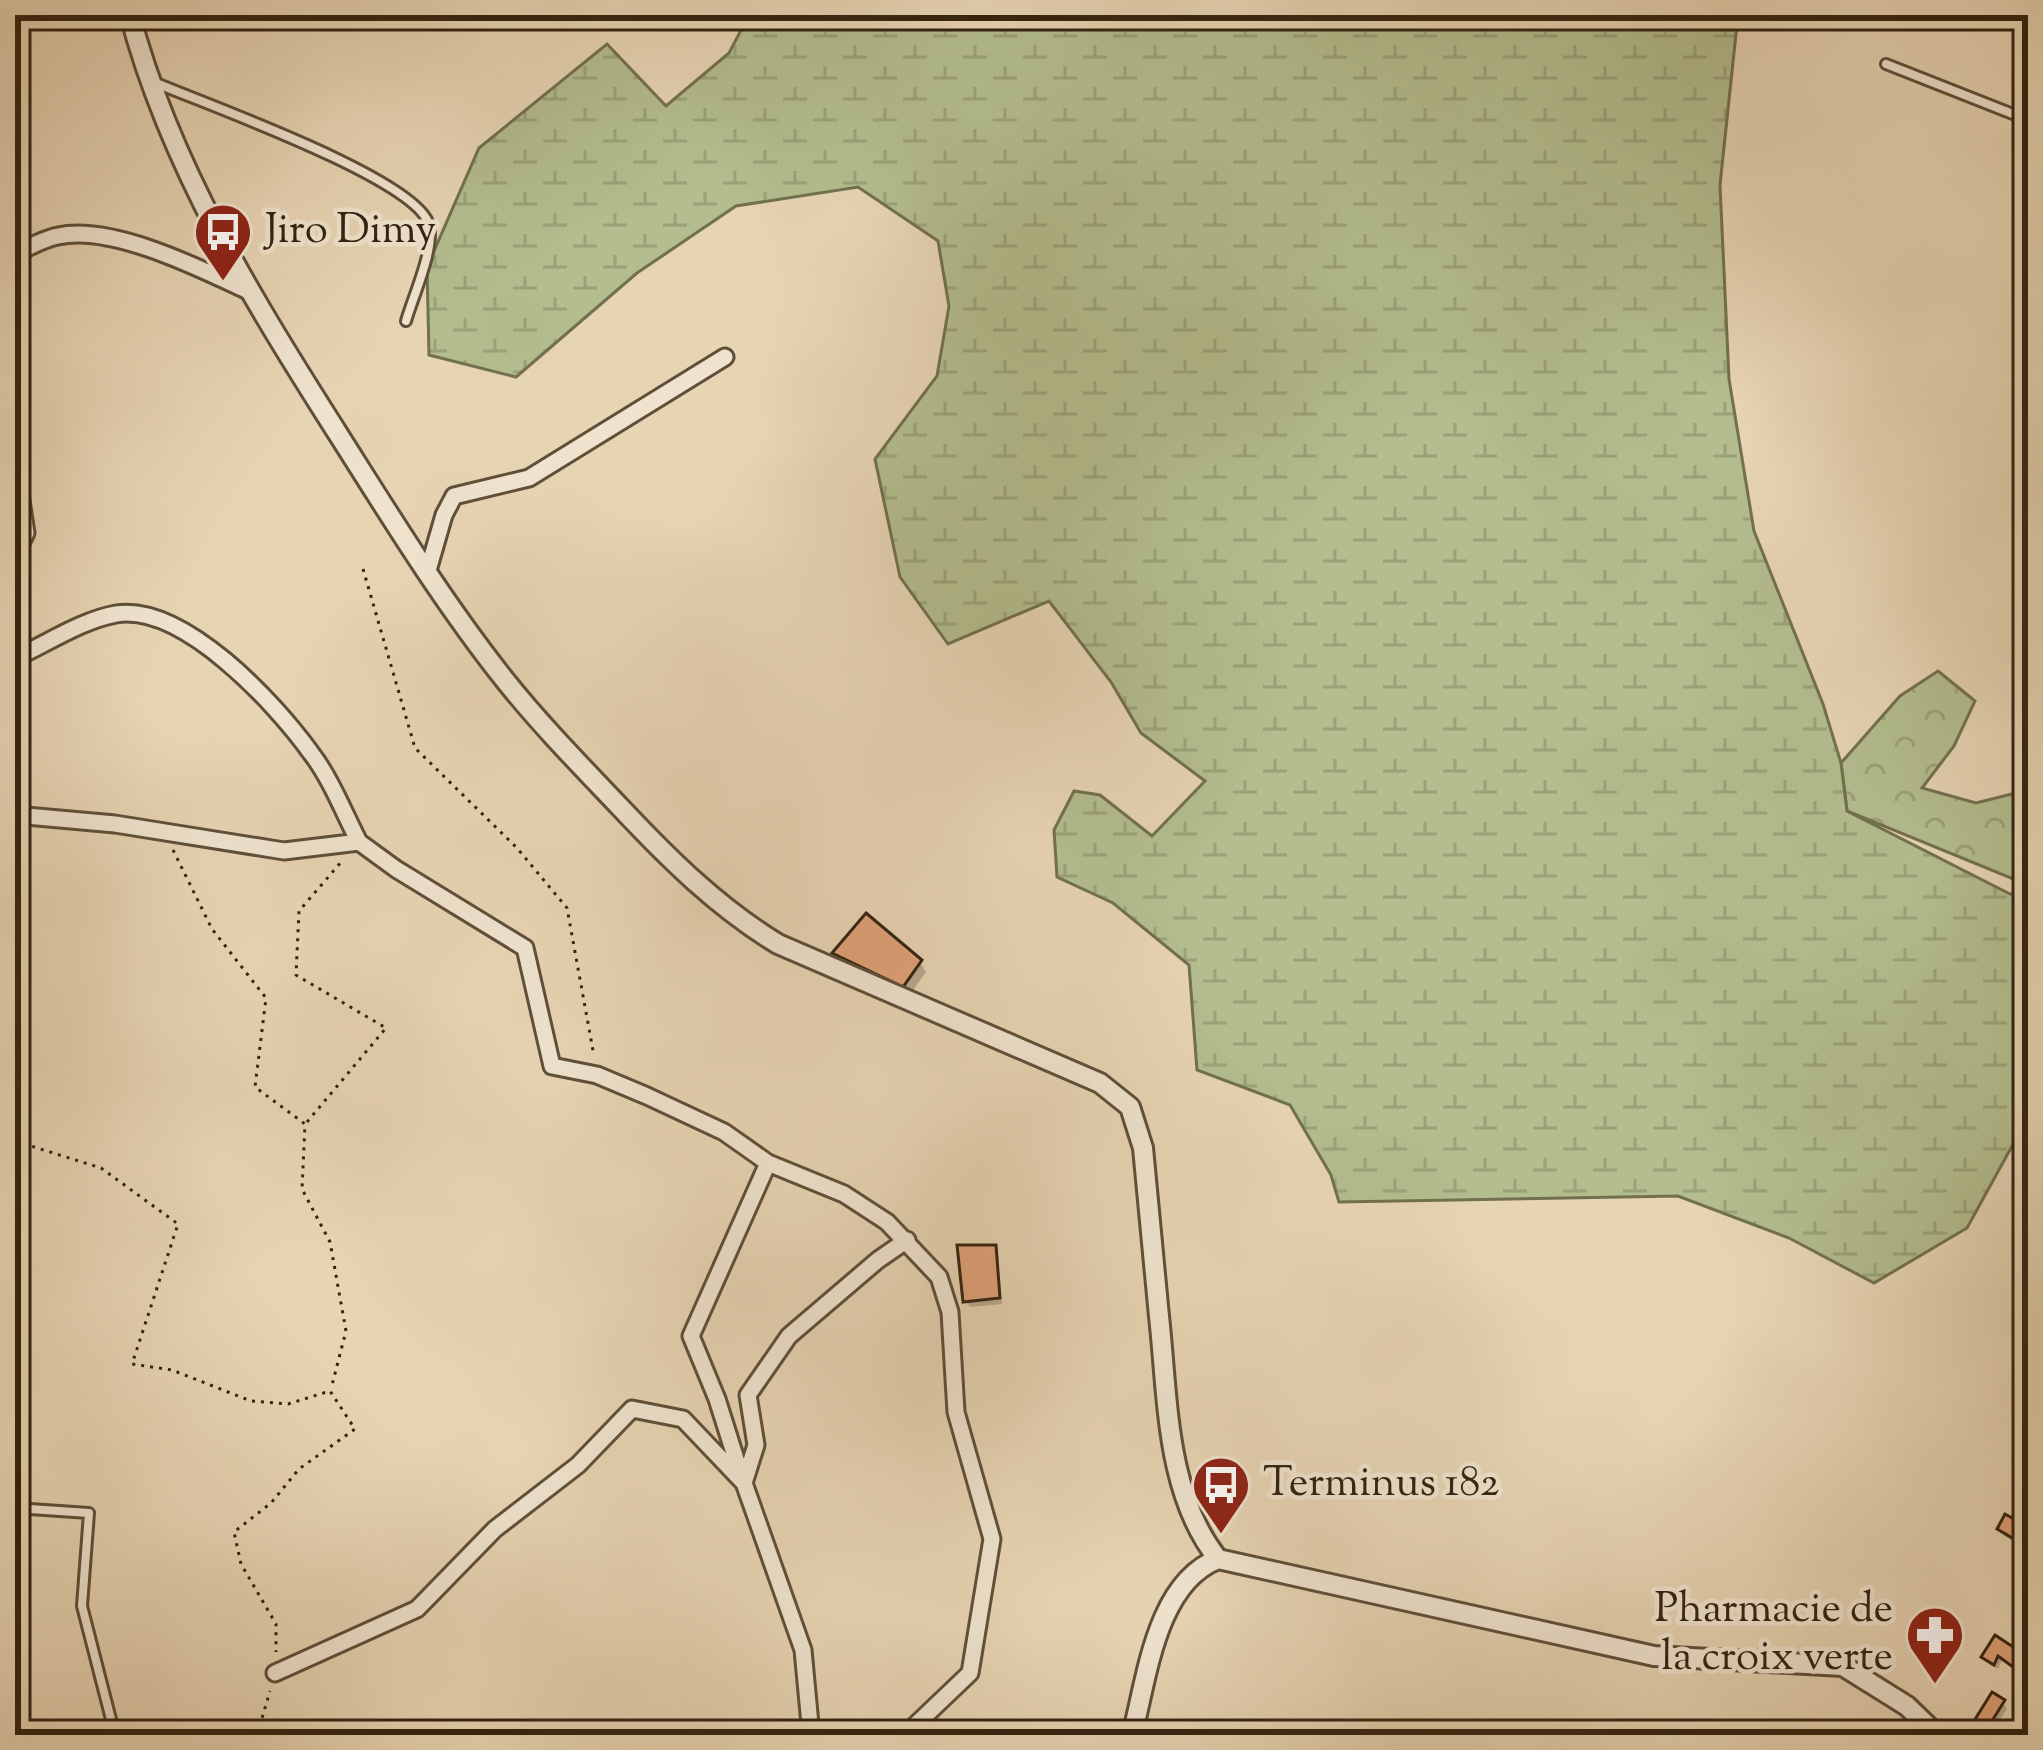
<svg xmlns="http://www.w3.org/2000/svg" width="2043" height="1750" font-family="'Sorts Mill Goudy',serif">
	<style>
		.forest { fill: url(#forest-crowns); stroke: #72704f; stroke-width: 3 }
		.wetland { fill: url(#wetland-marsh); stroke: #72704f; stroke-width: 3 }
		.shadow { fill: #0003 }
		.building { fill: #e1a178; stroke: #322310; stroke-width: 3 }
		.lines { fill: none; stroke-linecap: round; stroke-linejoin: round }
		.service-casing { stroke: #5f4f39; stroke-width: 14 }
		.minor-casing { stroke: #5f4f39; stroke-width: 21 }
		.tertiary-casing { stroke: #5f4f39; stroke-width: 24 }
		.path { stroke: #322310; stroke-width: 3; stroke-dasharray: 3 6; stroke-linecap: butt }
		.service { stroke: #efe3ce; stroke-width: 8 }
		.minor { stroke: #efe3ce; stroke-width: 15 }
		.tertiary { stroke: #efe3ce; stroke-width: 18 }
		.labels { text-anchor: middle; dominant-baseline: central; stroke-width: 9; stroke-linejoin: round; paint-order: stroke }
		.poi-label { font-size: 42px; fill: #322310; stroke: #efe3ce; text-anchor: start }
	</style>
	<defs>
		<pattern id="forest-crowns" width="20" height="18" patternUnits="userSpaceOnUse" patternTransform="scale(3)"><rect width="20" height="18" fill="#b3bd8e"/><path d="M2 6a3 3 0 1 1 6 0M12 15a3 3 0 1 1 6 0" fill="none" stroke="#9aa279"/></pattern>
		<pattern id="wetland-marsh" width="20" height="14" patternUnits="userSpaceOnUse" patternTransform="scale(3)"><rect width="20" height="14" fill="#b3bd8e"/><path d="M1 5h8M5 5V1M11 12h8M15 12V8" fill="none" stroke="#9aa279"/></pattern>
	</defs>
	<rect width="100%" height="100%" fill="#e7d4b3"/>
	<filter id="stains"><feTurbulence type="fractalNoise" baseFrequency=".00167" numOctaves="4"/><feColorMatrix values="0 0 0 0 .2 0 0 0 0 .09 0 0 0 0 .02 0 0 0 .5 -.17"/></filter>
	<radialGradient id="worn" r=".72"><stop offset=".6" stop-color="#630" stop-opacity="0"/><stop offset="1" stop-color="#630" stop-opacity=".3"/></radialGradient>
	<path class="forest" d="M1938 671 1975 701 1954 746 1922 788 1976 803 2028 790V885L1847 811 1841 763 1900 696Z"/>
	<path class="wetland" d="M749 15H1738L1720 185 1729 379 1754 531 1823 704 1841 763 1847 811 2010 894 2028 891V1117L1967 1228 1874 1283 1789 1238 1678 1196 1339 1202 1331 1175 1290 1105 1197 1070 1189 965 1113 903 1057 877 1054 830 1074 791 1100 795 1152 836 1205 781 1141 733 1111 682 1049 601 948 644 900 577 875 459 937 376 949 306 938 241 858 187 736 206 637 273 516 377 429 355 427 267 479 148 607 44 666 106 729 53Z"/>
	<path class="shadow" d="M835 954 920 962 926 972 909 996 841 964Z
		M994 1248 1002 1304 970 1307 966 1301Z
		M2006 1518 2027 1530 2025 1548 2004 1536 2000 1529Z
		M1996 1640 2021 1656 2025 1663 2018 1671 2002 1660 1998 1669 1989 1664 1985 1657Z
		M2003 1702 2007 1709 1991 1733 1977 1721Z"/>
	<path class="building" d="M866 913 922 960 903 987 832 953Z
		M957 1245H996L1000 1298 963 1302Z
		M2005 1514 2028 1527 2021 1543 1997 1529Z
		M1995 1635 2024 1654 2013 1667 1998 1656 1994 1665 1981 1657Z
		M1992 1692 2005 1700 1987 1729 1974 1721Z"/>
	<g class="lines">
		<g class="service-casing">
			<path id="service" d="M1886 64 2028 120
				M156 83C208 105 410 177 428 222 437 245 413 296 406 321
				M15 1508 89 1513 82 1606 115 1735"/>
		</g>
		<g class="minor-casing">
			<path id="minor" d="M15 254C29 247 43 239 58 236 111 224 199 268 246 290
				M15 461 26 533 15 555
				M427 574 444 515 454 496 529 478 725 357
				M2023 639 2028 643
				M15 658C46 644 82 620 116 614 183 603 275 703 311 753 331 779 344 813 359 842
				M15 815 115 824 284 851 359 842 396 869 525 948 552 1066 597 1075 647 1096 724 1132 768 1163 844 1194 887 1222 939 1277 950 1312 956 1412 992 1539 970 1673 905 1735
				M741 1475 717 1399 691 1336 768 1163
				M744 1483 756 1445 748 1395 789 1336 878 1260 907 1240
				M275 1673 417 1609 495 1529 578 1465 632 1409 683 1419 744 1483 803 1650 811 1735"/>
		</g>
		<g class="tertiary-casing">
			<path id="tertiary" d="M130 15C170 167 256 305 340 437 392 519 443 602 504 679 539 723 580 765 620 807 668 858 717 907 778 944L1100 1083 1130 1107 1143 1148C1149 1208 1154 1267 1160 1326 1168 1404 1167 1495 1218 1559L1654 1656 1843 1666 1907 1706 1937 1735
				M1132 1735C1147 1678 1156 1583 1218 1559"/>
		</g>
		<path class="path" d="M363 569 415 748 517 848 567 908 594 1056
			M173 850 212 929 266 998 255 1087 305 1124 302 1189 330 1242 346 1331 331 1389
			M307 1122 386 1028 296 975 299 911 342 861
			M15 1141 101 1168 178 1224 132 1364 172 1370 251 1401 288 1404 330 1391 355 1429 299 1469 271 1503 234 1532 241 1564 276 1624V1652
			M257 1735 270 1691"/>
		<use href="#service" class="service"/>
		<use href="#minor" class="minor"/>
		<use href="#tertiary" class="tertiary"/>
	</g>
	<defs>
		<g id="bus-pin" transform="scale(3)"><path d="M0 17L-7.5 6A9.5 9.5 0 1 1 7.5 6Z" fill="#8f2418" stroke="#efe3ce"/><path d="M-5-6H5V4H4V6H2V4H-2V6H-4V4H-5ZM-3.5-4V0h7V-4ZM-3.5 1.2v1.5H-2V1.2ZM2 1.2v1.5H3.5V1.2Z" fill="#fff"/></g>
		<g id="pharmacy-pin" transform="scale(3)"><path d="M0 17L-7.5 6A9.5 9.5 0 1 1 7.5 6Z" fill="#8f2418" stroke="#efe3ce"/><path d="M-2-6h4v4h4v4h-4v4h-4v-4h-4v-4h4Z" fill="#fff"/></g>
	</defs>
	<g fill-rule="evenodd">
		<use href="#bus-pin" x="223" y="232"/>
		<use href="#bus-pin" x="1221" y="1485"/>
		<use href="#pharmacy-pin" x="1935" y="1635"/>
	</g>
	<g class="labels">
		<g class="poi-label">
			<text x="265" y="232">Jiro Dimy</text>
			<text x="1263" y="1485">Terminus 182</text>
			<text x="1893" y="1611" text-anchor="end">Pharmacie de<tspan x="1893" dy="48">la croix verte</tspan></text>
		</g>
	</g>
	<rect width="2043" height="1750" fill="none" stroke="#e7d4b3" stroke-width="60"/>
	<rect x="18" y="18" width="2007" height="1714" fill="none" stroke="#322310" stroke-width="6"/>
	<rect x="30" y="30" width="1983" height="1690" fill="none" stroke="#322310" stroke-width="3"/>
	<rect width="100%" height="100%" filter="url(#stains)"/>
	<rect width="100%" height="100%" fill="url(#worn)"/>
</svg>
